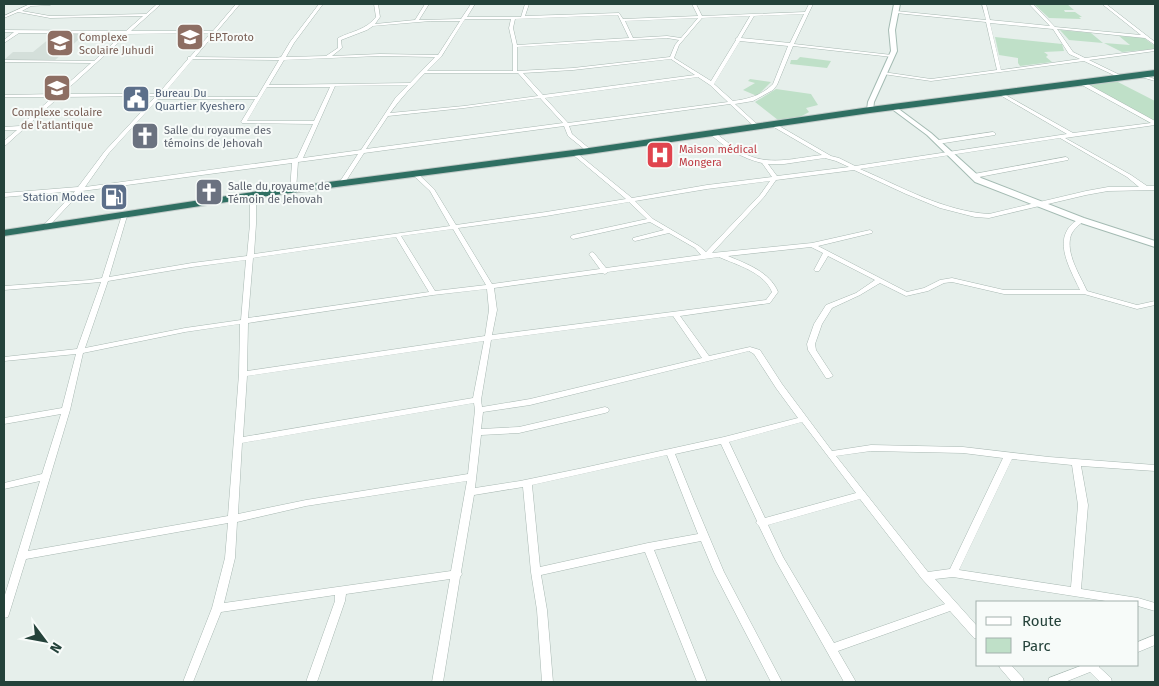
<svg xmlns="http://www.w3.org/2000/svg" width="1159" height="686" font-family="'Fira Sans',sans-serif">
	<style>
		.built { fill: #d4dfda }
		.green { fill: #bfe0c8 }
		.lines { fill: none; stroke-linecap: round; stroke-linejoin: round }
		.street-casing { stroke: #a8b8b2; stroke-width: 1 }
		.secondary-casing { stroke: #a4bbb3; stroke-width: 2 }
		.highway-casing { stroke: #c2cac8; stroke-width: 2 }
		.street { fill: #fff; fill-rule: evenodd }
		.secondary { fill: #fff; fill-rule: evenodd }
		.highway { fill: #2f6f62; fill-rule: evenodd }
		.labels { text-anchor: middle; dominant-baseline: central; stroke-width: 4; stroke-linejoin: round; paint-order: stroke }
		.far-education-label { font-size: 11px; fill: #785e54; stroke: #f7fbf9; text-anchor: start }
		.far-service-label { font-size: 11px; fill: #4e5e75; stroke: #f7fbf9; text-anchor: start }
		.far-worship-label { font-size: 11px; fill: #5b616d; stroke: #f7fbf9; text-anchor: start }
		.far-health-label { font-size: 11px; fill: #be3a42; stroke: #f7fbf9; text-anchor: start }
	</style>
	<rect width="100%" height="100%" fill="#e6efeb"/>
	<path class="built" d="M86 33 54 61 4 60 13 52H33L55 34Z"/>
	<path class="green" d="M1034 4H1067L1074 10H1064L1065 12H1075L1082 17H1079L1081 19 1049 18Z
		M1060 30 1091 33 1103 43 1069 40Z
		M1119 36 1144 38 1155 46V49L1122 52 1104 43 1130 45Z
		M995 37 1062 44 1064 51 1044 52 1048 55 1046 57 1052 62 1020 66 1018 63V58L999 55Z
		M800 57 831 61 827 68 790 64 791 60H797Z
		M750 79 771 82 757 96 743 90 755 83 748 81Z
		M1114 80 1155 101V126L1087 87 1090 84Z
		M776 89 811 94 818 105 806 108 809 112 800 117 778 120 755 102Z"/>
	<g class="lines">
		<g class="street-casing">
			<path id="street" d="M30 4H52L50 5 31 6 22 11 50 16 146 14 157 4H161L131 31H213L236 4H240L195 57 276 58 281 57 290 42 319 4H323L294 43 286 57 326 56 338 48V38C352 31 366 30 376 17L374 4H378L380 17 375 24 415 20 425 4H429L419 20 461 19 471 4H475L467 17H521L525 4H529L525 16 619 13 623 19 698 16 692 4H696L702 16 805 12 809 4H813L794 44 892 55 894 56 892 57 793 46 777 85 773 90 753 101 735 104 759 126V128L757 129 730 104 569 126 572 134 591 150V152L589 153 568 136 564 126 364 153 344 184 342 185 339 183 358 154 298 162 296 190 293 192 290 190 292 163 82 191 46 229 44 230 41 228 42 227 75 191 4 197V193L78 187 105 151 156 96 59 97 6 145 4 146V141L17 130H4V127L20 126 53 97H4V95L56 94 91 63 4 62V60L94 61 123 34 19 33 4 43V40L14 32H4V30L126 31 143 16 50 18 18 12 4 18V16ZM804 14 790 43 741 38 754 16ZM618 15 629 38 517 45 513 28 515 19ZM750 16 737 38 735 39 736 40 711 81 674 58 679 45 702 18ZM698 18 681 38 667 36 633 38 625 21ZM465 19H511L509 28 513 46V71H427L441 57ZM431 21H460L438 55 380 54 332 56 342 48 341 40 367 30 373 26ZM211 33 190 57H188V59L158 94H62L128 34ZM667 38 679 40 675 45 670 57 573 68 517 71V47ZM740 41 788 46 773 84C761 96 748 99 733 101L714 84ZM380 56 435 57 410 83 269 85 284 60ZM193 59 276 60H279L257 97H161ZM671 59 695 75 543 95 523 73 573 70ZM425 73H518L538 96 464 106 390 113C401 98 412 86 425 73ZM698 77 710 85 728 102 568 123 545 98ZM408 85 396 97 361 150 303 158 335 86ZM267 87H330L314 121H247ZM540 98 563 123 366 149 388 116 464 108ZM158 99H255L241 122 242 123 313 124 297 158 85 187 109 153Z
				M982 4H986L990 20 1050 26 1029 4H1033L1055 27 1141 35 1102 4H1106L1155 42V45L1145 38 1057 29 1073 52 1085 58 1155 49V51L1089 60 1122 76V78H1120L1084 61 931 81 883 74 881 73 883 72 931 79 997 70 986 22 896 13 894 12 896 11 986 20ZM990 23 1053 29 1069 54 1080 59 1001 70Z
				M1138 74 1155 79V81L1138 76Z
				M1080 82H1084L1155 121V125L1065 138 1131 175 1147 186H1155V190L1108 191 1086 195 989 218 975 217 940 208 906 194 854 170 776 180 764 197 712 253 812 243 870 230 873 232 872 233 818 246 907 292 924 288 940 280 952 278 1004 290H1080C1069 267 1049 234 1081 218L1084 220C1080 225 1074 228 1071 235 1065 253 1080 275 1087 291L1137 305 1155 301V305L1137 309 1084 294H1004L952 282 944 283 928 291 906 296 880 283 860 295 832 308 822 324 815 344 816 350 833 376 829 378H826L808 350 807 344 814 324 826 305 856 293 875 280 828 256 819 271H815L814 270 823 253 811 247 728 256C747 264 770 272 778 292L770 303 680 316 709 356 750 347 760 350 782 384 832 451 871 445 963 447 1049 457 1155 465V471L1081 466 1088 505 1081 589 1138 598 1155 603V611L1138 606V602H1112L953 577 935 579 978 627V639L974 638 950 611 838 651 856 682H844L776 561 759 526 756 523 757 521 721 444 675 454 694 501 724 572 782 682H771L714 572 701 541 654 550 707 682H697L645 552 541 575 547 610 553 682H542L537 610 531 572 523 487 474 495 461 572 462 574 460 577 443 682H432L450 579 346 594 345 601 317 682H306L335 601V595L221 612 193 682H183L212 608 225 558 228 523 26 559 9 614 8 617 4 618V598L40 481 4 489V483L42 474 61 414 4 424V418L62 408 76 354 4 361V357L77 349 101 282 4 290V286L90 280 102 278 122 215H126L127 216 109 277 192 263 247 256 250 224V195L253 193 256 195V224L254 254 450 226 430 191 411 173 414 171 416 172 434 189 456 225 546 212 626 199 571 153 570 152 573 150 632 198 707 185 772 177 762 163C741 158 726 148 710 134L709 133 712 131C722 137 731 146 741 152 768 167 794 158 822 155L772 126V124L774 123 831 156 839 158 855 166 1067 134 1000 95V94L1002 93 1073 133 1151 123 1080 84ZM1060 138 1127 177 1139 187H1108L1086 191 989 214C943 211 902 187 860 169ZM825 158 836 161 849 167 777 176 768 164H784ZM770 181 760 195 706 252 699 246 653 219 635 201 707 189ZM629 202 647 219 573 235 570 237 573 239 650 222 664 230 633 238V240L635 241 669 233 695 248 701 255 606 268 594 253 592 252 589 254 600 269 492 284 458 228 546 216ZM453 229 486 285 435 291 401 236ZM396 237 429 292 248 318 253 258ZM719 257C737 265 764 272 772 292L766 300 492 335 497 310 494 288 602 273 605 274 608 272ZM246 260 241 320 185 328 85 348 108 281 192 267ZM487 289 489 310 485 336 247 371 248 323 433 295ZM673 316 702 358 530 399 482 407 481 400 491 340ZM240 324 239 374 228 516 28 551 70 410 83 353 185 332ZM484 341 473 398 243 437 247 376ZM749 351 754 354 776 388 798 418 724 437 583 468 520 481 475 488 481 435 519 433 605 413 608 412 609 410 608 408 605 407 519 427 481 429 483 412 530 405ZM474 403 475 410 468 474 306 500 238 514 242 443ZM802 422 856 493 765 518 729 442ZM871 451 963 453 1003 458 950 569 928 572 836 456ZM667 455 698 534 648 543 540 567 532 485ZM1012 459 1072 465 1078 505 1071 587 959 570ZM467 481 451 571 224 603 235 558 237 522 306 506ZM860 499 922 579 945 604 834 643 783 557 768 525Z
				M993 132 995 133V135L938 144 935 142 938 140Z
				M1066 157 1069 159 1068 160 974 178 971 176 974 174Z
				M1155 635V645L1138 652V642Z
				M999 665H1011L1023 678 1024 682H1012L1000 668Z
				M1083 665H1100L1099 667 1111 678 1112 682H1100L1090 672 1065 682H1048L1049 678Z"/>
		</g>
		<g class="secondary-casing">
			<path id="secondary" d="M894 4H900L895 30 897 51 874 102 873 110 870 112 867 110 868 102 891 51 889 30Z
				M892 107H896L931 133 981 178 1084 218 1155 241V247L1078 222 975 182 927 135 892 109Z"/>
		</g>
		<g class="highway-casing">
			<path id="highway" d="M1155 70V76L870 113 589 154 253 198 4 236V230L253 192 589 148 870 107Z"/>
		</g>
		<use href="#street" class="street"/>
		<use href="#secondary" class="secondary"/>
		<use href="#highway" class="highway"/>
	</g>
	<defs>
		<g id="school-square" transform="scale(1.4375)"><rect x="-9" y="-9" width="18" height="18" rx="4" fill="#8d6e63" stroke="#f7fbf9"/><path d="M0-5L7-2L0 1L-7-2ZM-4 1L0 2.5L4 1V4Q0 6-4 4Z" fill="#fff"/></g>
		<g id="civic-square" transform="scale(1.4375)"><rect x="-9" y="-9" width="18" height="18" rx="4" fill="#5c6f8a" stroke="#f7fbf9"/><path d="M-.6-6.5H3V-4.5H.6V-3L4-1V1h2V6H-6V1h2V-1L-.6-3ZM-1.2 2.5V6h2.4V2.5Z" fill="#fff"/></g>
		<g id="church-square" transform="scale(1.4375)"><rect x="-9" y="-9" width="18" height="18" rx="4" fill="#6b7280" stroke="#f7fbf9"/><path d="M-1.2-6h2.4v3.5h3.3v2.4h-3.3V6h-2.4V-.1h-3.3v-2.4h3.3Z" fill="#fff"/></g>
		<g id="hospital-square" transform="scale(1.4375)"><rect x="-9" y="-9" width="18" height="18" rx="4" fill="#e0444e" stroke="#f7fbf9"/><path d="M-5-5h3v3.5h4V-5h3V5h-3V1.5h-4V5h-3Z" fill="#fff"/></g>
		<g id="fuel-square" transform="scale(1.4375)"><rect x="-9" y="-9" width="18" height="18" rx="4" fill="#5c6f8a" stroke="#f7fbf9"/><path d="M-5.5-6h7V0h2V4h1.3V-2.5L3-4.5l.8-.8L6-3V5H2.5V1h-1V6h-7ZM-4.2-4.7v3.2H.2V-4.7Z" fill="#fff"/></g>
	</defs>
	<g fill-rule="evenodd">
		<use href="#school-square" x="190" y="37"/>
		<use href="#school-square" x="60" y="43"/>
		<use href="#school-square" x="57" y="88"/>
		<use href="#civic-square" x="136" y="99"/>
		<use href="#church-square" x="145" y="136"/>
		<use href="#hospital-square" x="660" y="155"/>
		<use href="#church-square" x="209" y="192"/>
		<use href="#fuel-square" x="114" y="197"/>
	</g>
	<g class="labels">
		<g class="far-education-label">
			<text x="79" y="37">Complexe<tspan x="79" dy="13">Scolaire Juhudi</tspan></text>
			<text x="209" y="37">EP.Toroto</text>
			<text x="57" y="112" text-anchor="middle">Complexe scolaire<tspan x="57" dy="13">de l'atlantique</tspan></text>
		</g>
		<g class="far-service-label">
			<text x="155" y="93">Bureau Du<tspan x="155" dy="13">Quartier Kyeshero</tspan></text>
			<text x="95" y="197" text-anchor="end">Station Modee</text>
		</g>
		<g class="far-worship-label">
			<text x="164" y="130">Salle du royaume des<tspan x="164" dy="13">témoins de Jehovah</tspan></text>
			<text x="228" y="186">Salle du royaume de<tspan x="228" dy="13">Témoin de Jehovah</tspan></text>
		</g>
		<g class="far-health-label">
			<text x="679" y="149">Maison médical<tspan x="679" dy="13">Mongera</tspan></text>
		</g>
	</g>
	<rect width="1159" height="686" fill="none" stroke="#24423a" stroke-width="10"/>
	<rect x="976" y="601" width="162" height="65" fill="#f7fbf9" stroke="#a3b1ad"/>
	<rect x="986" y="617" width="25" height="8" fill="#ffffff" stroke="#a3b1ad"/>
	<text x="1022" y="626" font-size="15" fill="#24423a">Route</text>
	<rect x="986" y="638" width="25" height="15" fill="#bfe0c8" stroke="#a3b1ad"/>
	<text x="1022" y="651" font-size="15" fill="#24423a">Parc</text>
	<g transform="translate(45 641) rotate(122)" stroke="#f7fbf9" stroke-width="4" paint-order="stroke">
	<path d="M0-4L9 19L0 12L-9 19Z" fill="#24423a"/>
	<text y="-8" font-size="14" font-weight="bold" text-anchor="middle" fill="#24423a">N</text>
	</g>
</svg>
